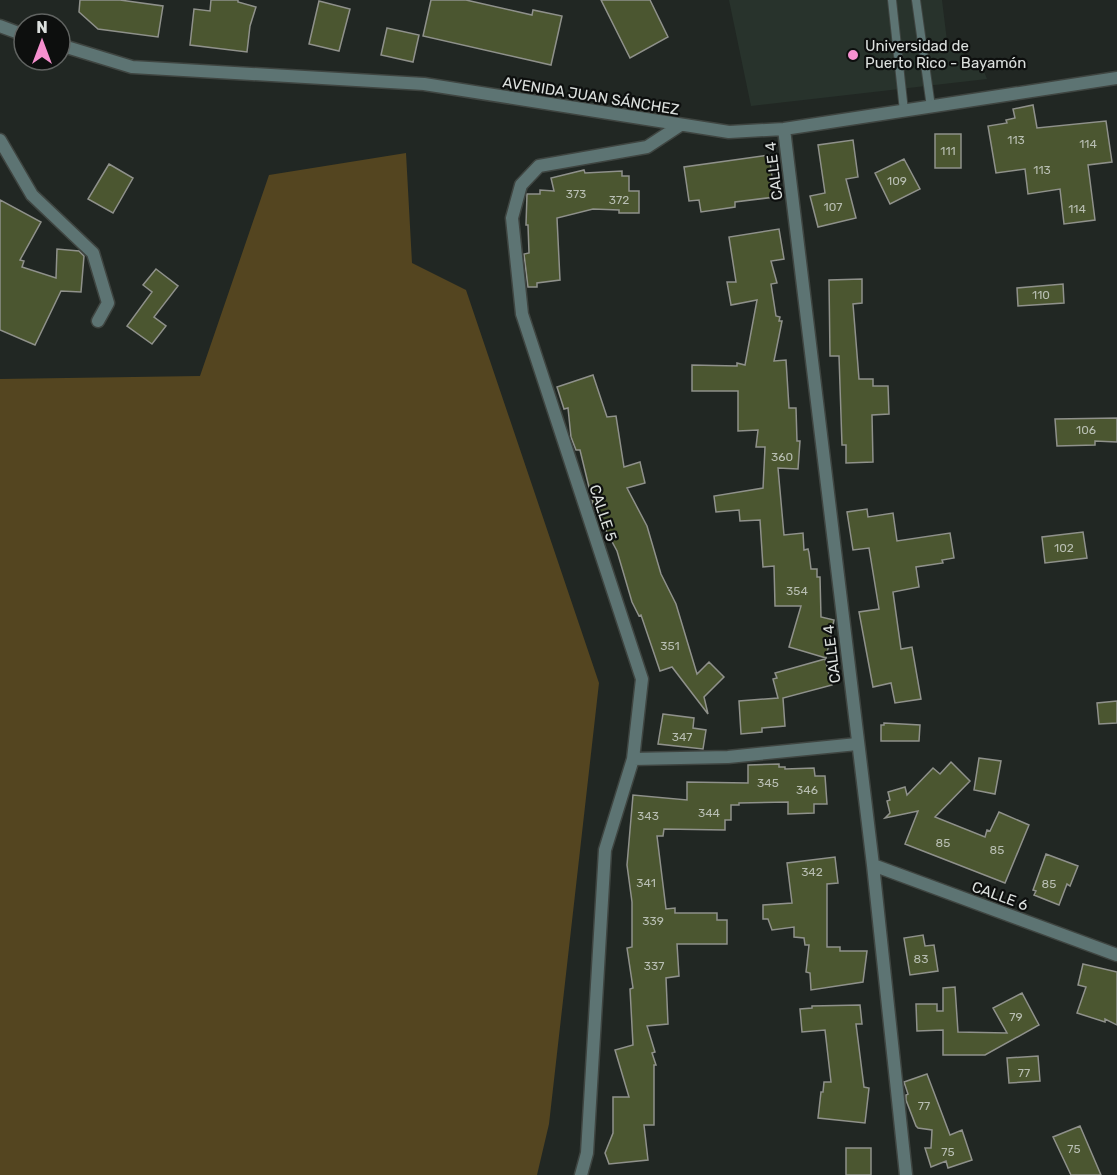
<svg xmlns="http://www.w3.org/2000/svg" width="1117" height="1175" font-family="Rubik,sans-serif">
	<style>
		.built { fill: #28332c }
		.green { fill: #544520 }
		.building { fill: #4b5630; stroke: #8f918b; stroke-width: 1.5 }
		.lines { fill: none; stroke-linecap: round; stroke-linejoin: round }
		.lane-casing { stroke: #3f4541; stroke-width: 10 }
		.street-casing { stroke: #3f4541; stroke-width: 15 }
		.lane { stroke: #5d7473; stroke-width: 8 }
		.street { stroke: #5d7473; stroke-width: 12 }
		.poi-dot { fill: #f690cf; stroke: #0d0f0e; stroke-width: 2 }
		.labels { text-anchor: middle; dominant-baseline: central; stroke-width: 4.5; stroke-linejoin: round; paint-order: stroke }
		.number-label { font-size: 12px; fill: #b8beb2 }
		.poi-label { font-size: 15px; fill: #dce0de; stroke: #0d0f0e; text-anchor: start }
		.street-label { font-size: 15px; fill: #dce0de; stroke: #0d0f0e }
	</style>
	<rect width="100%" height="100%" fill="#212723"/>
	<path class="built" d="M729 0H942L947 41 983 69 987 79 751 106Z"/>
	<path class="green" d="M406 153 412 263 466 290 599 683 549 1124 537 1175H0V379L200 376 269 175Z"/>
	<path class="building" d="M80 0H120L163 6 158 37 98 29 79 12Z
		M211 0H238V2L256 7 250 26 247 52 190 45 194 9 210 11Z
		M431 0H466L532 15 533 10 562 16 551 65 423 36Z
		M601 0H650L668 37 630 58Z
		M319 1 350 9 339 51 309 44Z
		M387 28 419 35 413 62 381 55Z
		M1033 105 1037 128 1106 121 1112 162 1088 165 1095 220 1064 224 1060 189 1028 194 1025 169 996 173 988 126 1007 123 1006 120 1015 118 1013 109Z
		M935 134H961V168H935Z
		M853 140 858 177 846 179 856 218 818 227 810 196 825 193 818 145Z
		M769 155 775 197 735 202V207L701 212 699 200 689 201 684 167Z
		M904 159 920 189 890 204 875 173Z
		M109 164 133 178 113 213 88 199Z
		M584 170 585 173 622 171V176H629V191H639V213H619V210L593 209 557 218 560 280 537 283V287H528L524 254 529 253 528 225H526L527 194H540V190L554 191 551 178Z
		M0 200 41 222 20 260 24 261 22 267 56 278 57 249 79 251 84 256 81 292 61 291 35 345 0 330Z
		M779 229 784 259 771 261 777 283 771 284 776 316 780 317 779 321H782L774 361 786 360 789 408H796L797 441H800L798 469 778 468 784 535 803 533 804 550 808 549 809 553 811 569H817V577H820L821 617 834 620 826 658 789 647 801 606H775L774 566 763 567 760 520 740 521 739 510 716 512 714 496 763 488 765 447H756L758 430 738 431V391H692V365L737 366V363L745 365 757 300 731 305 727 282H736L729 237Z
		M156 269 178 286 154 317 166 326 152 344 127 326 152 292 143 285Z
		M862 279V303L853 304 859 379H873V386H888L889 414 872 415 873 462 846 463V445H842L839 356H830L829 280Z
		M1063 284 1064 303 1018 306 1017 288Z
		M593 375 607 417 616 416 624 467 640 462 645 483 627 488 647 526 661 574 676 604 697 674 709 662 724 677 704 697 708 714 672 667 660 671 641 615 639 616 632 602 617 551 594 508 580 450H576L571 437 568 408 564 409 557 387Z
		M1117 418V442L1095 441V445L1057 446 1055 419Z
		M867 509 868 517 893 513 897 541 950 533 954 558 942 560 943 563 916 567 919 587 893 592 901 649 912 647 921 699 895 703 891 683 873 687 859 612 879 609 869 548 853 550 847 512Z
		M1083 532 1087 558 1045 563 1042 537Z
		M825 659 832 685 783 698 785 726 762 728V732L741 734 739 701 778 698 773 679 777 678 775 673Z
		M1117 701V723L1099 724 1097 703Z
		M663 714 694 718 693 728 706 730 703 749 658 744Z
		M884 723 920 725 919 741H881V725H884Z
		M979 758 1001 761 995 794 974 790Z
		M951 762 970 781 935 817 985 837 987 830 990 831 999 812 1029 825 1005 883 905 844 918 811 885 818 890 813 887 801 890 800 888 792 905 787 907 795 933 768 940 774Z
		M779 764V767H785V769L814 768 815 776H825L827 804H814V813L788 814V802L739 803V805H731V820H725V830L664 829 663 836H657L666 909 675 908V913H717V920H727V944H677L679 976 666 978 668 1024 647 1026 655 1052 652 1053 656 1065H654V1125H644L648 1160 609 1164 605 1153 613 1133V1097H629L615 1050 633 1045 630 989 633 988 627 948 632 947V902L627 865 633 795 687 800V782L748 783V765Z
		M1046 854 1078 866 1070 886 1067 884 1059 905 1034 895 1036 891 1033 890Z
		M835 857 838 883 827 884V947H840V951H867L863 982 811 990 810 973 806 972 809 945H805L804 938 794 937V927L772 930 768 919H763V905L792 903 787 863Z
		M923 935 925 946 934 945 938 971 910 975 904 938Z
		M1083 964 1117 972V1025L1105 1019V1022L1077 1013 1086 987 1078 985Z
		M955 987 958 1032 1007 1033 993 1008 1022 993 1039 1025 985 1055H943V1030L917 1031 916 1004H937V1011H943V988Z
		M860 1005 862 1024H856L864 1087 869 1088 865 1123 818 1118 821 1092H823L824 1082H831L825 1030 802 1032 800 1009 812 1008V1006Z
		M1038 1056 1040 1081 1009 1083 1007 1058Z
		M927 1074 950 1135 962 1130 972 1160 948 1168 946 1161 931 1167 925 1148H931L932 1130 918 1128 916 1126 906 1100V1095L908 1094 904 1082Z
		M1080 1126 1101 1175H1071L1053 1137Z
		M846 1148H871V1175H846Z"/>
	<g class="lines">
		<g class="lane-casing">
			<path id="lane" d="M892 0 904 111
				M916 0 931 107"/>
		</g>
		<g class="street-casing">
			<path id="street" d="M0 26 24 35
				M60 45 132 67 424 84 729 132 784 129 1117 78
				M784 129 873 865 906 1175
				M0 140 32 195 93 253 108 303 98 321
				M633 759 728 757 857 744
				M873 865 1117 955
				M581 1175 587 1153 605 850 633 759 642 679 522 314 512 218 521 185 539 166 647 147 679 126"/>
		</g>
		<use href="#lane" class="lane"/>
		<use href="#street" class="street"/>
	</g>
	<circle class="poi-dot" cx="853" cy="55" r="6"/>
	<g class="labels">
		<g class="number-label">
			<text x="1016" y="140">113</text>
			<text x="1088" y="144">114</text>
			<text x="948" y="151">111</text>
			<text x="1042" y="170">113</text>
			<text x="897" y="181">109</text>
			<text x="576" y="194">373</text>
			<text x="619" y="200">372</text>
			<text x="833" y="207">107</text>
			<text x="1077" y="209">114</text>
			<text x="1041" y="295">110</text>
			<text x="1086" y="430">106</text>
			<text x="782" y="457">360</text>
			<text x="1064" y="548">102</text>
			<text x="797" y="591">354</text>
			<text x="670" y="646">351</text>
			<text x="682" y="737">347</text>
			<text x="768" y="783">345</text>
			<text x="807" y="790">346</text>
			<text x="709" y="813">344</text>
			<text x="648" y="816">343</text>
			<text x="943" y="843">85</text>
			<text x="997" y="850">85</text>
			<text x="812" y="872">342</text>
			<text x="646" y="883">341</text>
			<text x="1049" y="884">85</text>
			<text x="653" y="921">339</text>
			<text x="921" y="959">83</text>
			<text x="654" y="966">337</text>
			<text x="1016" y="1017">79</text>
			<text x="1024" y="1073">77</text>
			<text x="924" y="1106">77</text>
			<text x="1074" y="1149">75</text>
			<text x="948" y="1152">75</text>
		</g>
		<g class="poi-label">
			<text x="865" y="46">Universidad de<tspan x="865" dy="17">Puerto Rico - Bayamón</tspan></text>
		</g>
		<g class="street-label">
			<text transform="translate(591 96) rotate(9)">AVENIDA JUAN SÁNCHEZ</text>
			<text transform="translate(774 171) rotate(-97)">CALLE 4</text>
			<text transform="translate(603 513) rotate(72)">CALLE 5</text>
			<text transform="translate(832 654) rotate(-97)">CALLE 4</text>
			<text transform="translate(1000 896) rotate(20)">CALLE 6</text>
		</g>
	</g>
	<g transform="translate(42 42)"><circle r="28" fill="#0d0f0e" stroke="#606361" stroke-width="1.5"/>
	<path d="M0-4.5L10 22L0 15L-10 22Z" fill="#f690cf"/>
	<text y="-9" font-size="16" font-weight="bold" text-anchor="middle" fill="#dce0de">N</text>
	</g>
</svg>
